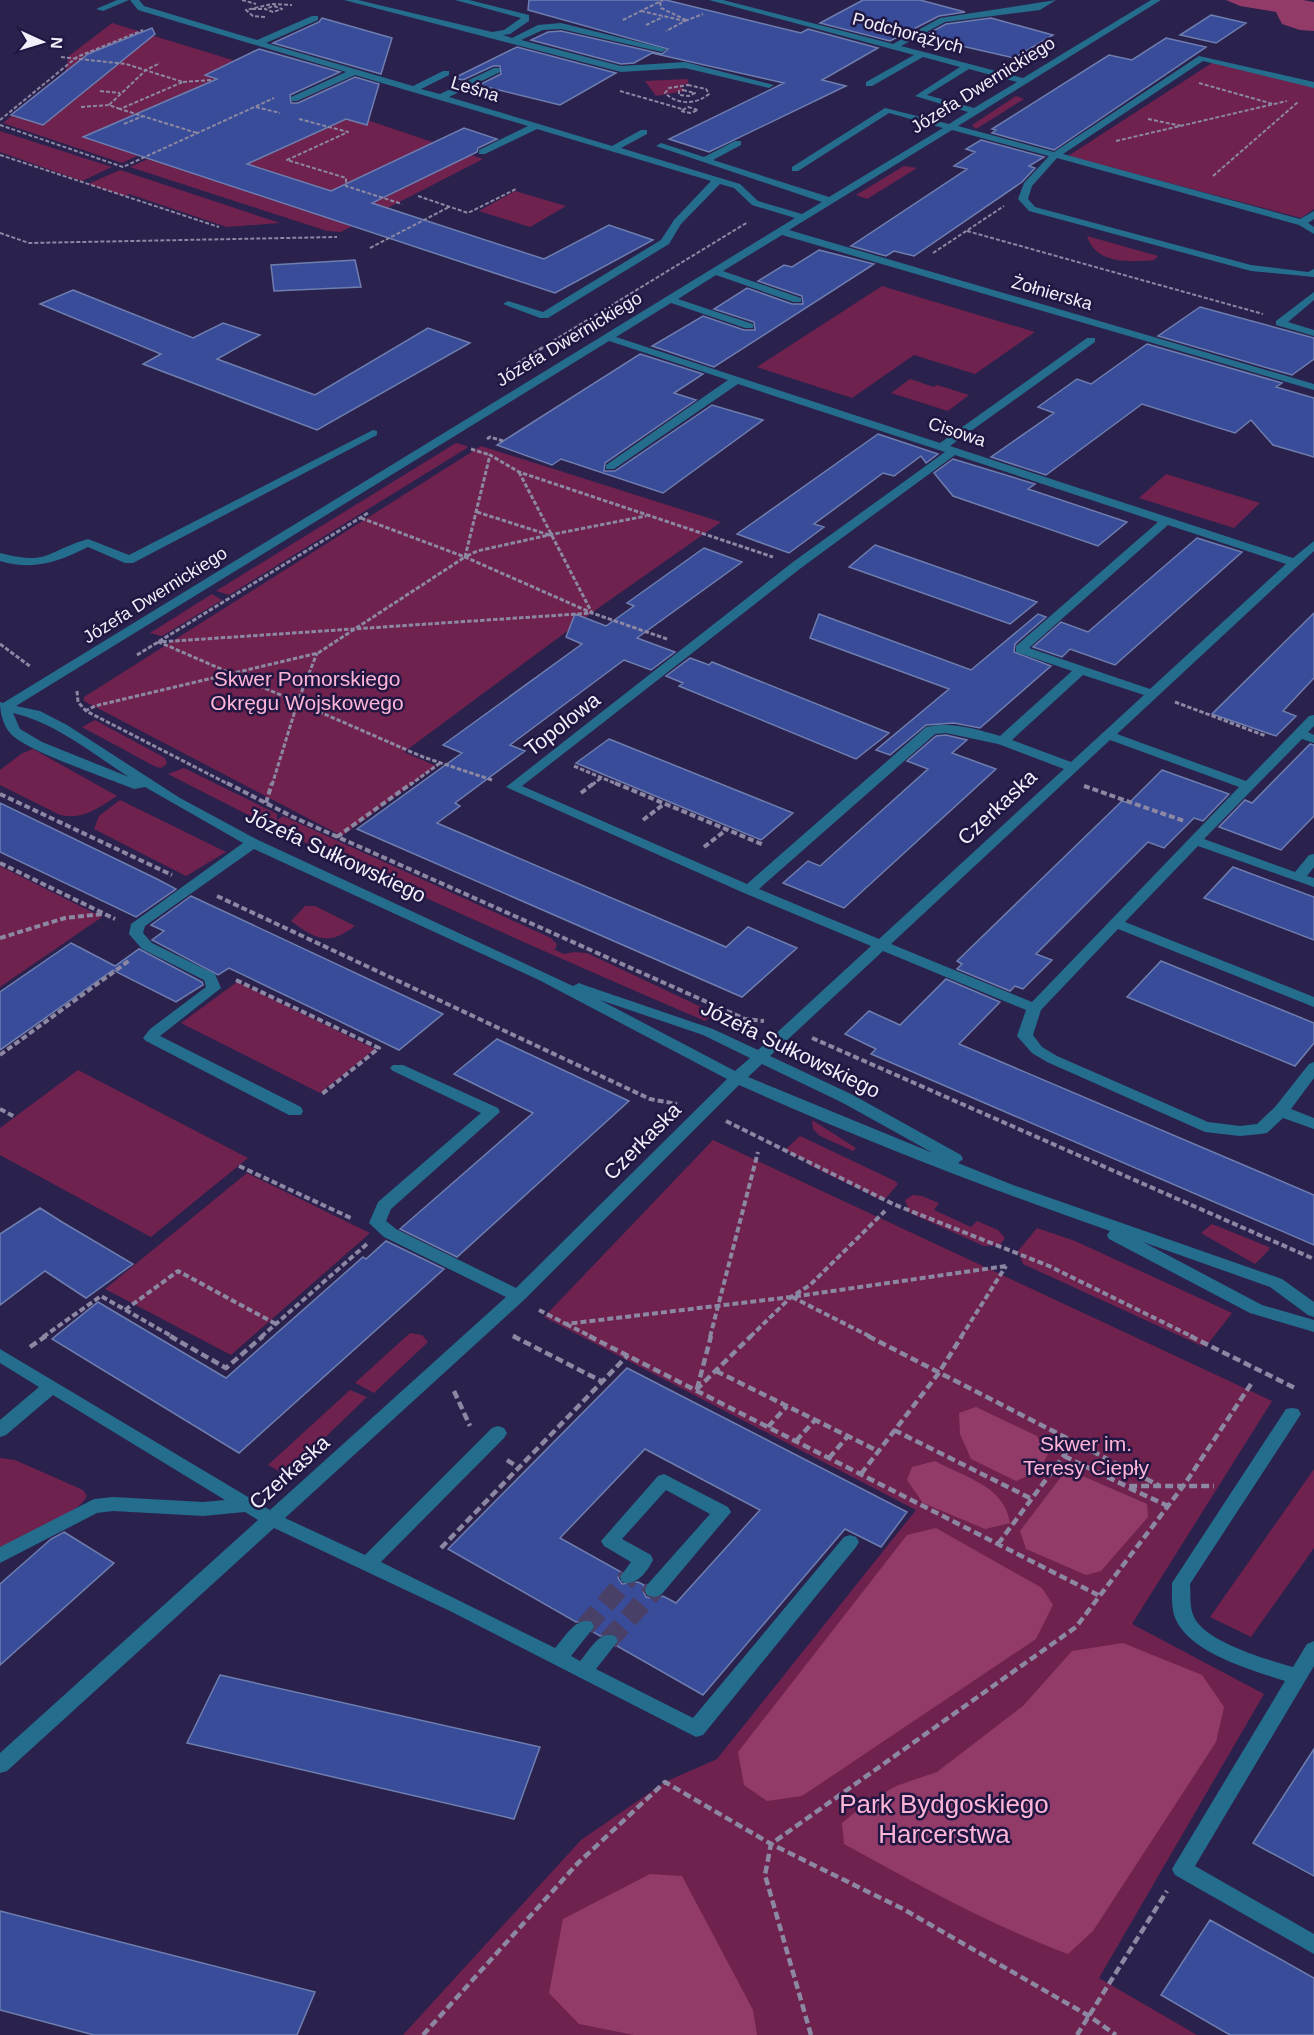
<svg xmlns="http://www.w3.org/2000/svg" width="1314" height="2035" font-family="Helvetica,sans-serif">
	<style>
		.green { fill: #6f224d }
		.forest { fill: #923b69 }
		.building { fill: #394c9a; stroke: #6e7eaf; stroke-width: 1.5; fill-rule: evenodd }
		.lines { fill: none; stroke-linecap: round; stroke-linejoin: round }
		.minor-tunnel { stroke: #494067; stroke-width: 20; stroke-dasharray: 20 10; stroke-linecap: butt }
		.path-far3 { stroke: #8c87a2; stroke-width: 2; stroke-dasharray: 4 2; stroke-linecap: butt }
		.path-far2 { stroke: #8c87a2; stroke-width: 3; stroke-dasharray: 4.5 2; stroke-linecap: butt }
		.path-far1 { stroke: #8c87a2; stroke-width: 4; stroke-dasharray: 6 3; stroke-linecap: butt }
		.path { stroke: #8c87a2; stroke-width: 4.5; stroke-dasharray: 8 4; stroke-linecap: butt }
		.minor { fill: #256d8c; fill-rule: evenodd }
		.labels { text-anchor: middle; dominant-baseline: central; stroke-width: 5; stroke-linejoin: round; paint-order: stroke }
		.far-street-label { font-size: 18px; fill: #f0effa; stroke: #211742 }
		.park-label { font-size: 21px; fill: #ffb5d7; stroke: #211742 }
		.street-label { font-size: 21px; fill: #f0effa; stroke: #211742 }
		.near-park-label { font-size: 26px; fill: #ffb5d7; stroke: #211742 }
	</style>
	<rect width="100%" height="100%" fill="#2b214d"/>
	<path class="green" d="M112 23 284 76 304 81 122 163 3 123 65 72 69 56Z
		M1215 61 1314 85V209L1301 218 1068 156Z
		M687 79 689 84 681 85 685 91 656 96 645 81Z
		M328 88 336 91 355 116 483 159 341 232 327 231 130 167 281 98 296 103Z
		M1016 96 1024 99 976 129 972 125Z
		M0 131 112 167 82 181 0 152Z
		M904 166 917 168 867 199 856 195Z
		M120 170 280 223 227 227 129 194 125 196 88 184Z
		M515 191 566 206 530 227 479 211Z
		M1087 236 1158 256 1154 260C1131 262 1096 265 1087 236Z
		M882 286 1035 332 975 374 914 355 852 398 757 367Z
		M910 379 934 387 937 385 969 395 948 411 891 393Z
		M456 443 467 446V448L229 595 216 591Z
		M481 446 721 522 597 609 404 752 436 766 342 836 84 701V697Z
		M1166 474 1260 503 1234 528 1139 498Z
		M212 594 222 600 162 636 150 633Z
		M95 720 165 758 167 764 161 768 156 767 82 727Z
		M33 749 117 796C98 808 84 820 60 815L0 785V770L21 754Z
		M184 768 277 814V820L283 816 551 938 557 944 555 950 564 954 574 952 587 953 714 1013 705 1021C558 958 412 893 268 825L270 824H266L168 774Z
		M120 800 226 852 186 876 94 829 99 816Z
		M0 866 102 917 0 987Z
		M305 906H315L355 926C328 946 317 940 291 921Z
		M237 982 375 1049 320 1093 181 1023Z
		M78 1070 248 1158 151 1237 0 1155V1128Z
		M812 1120 856 1148 853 1151 820 1136 813 1129Z
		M800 1136 895 1181 898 1184 886 1198 880 1199 809 1165 811 1163 785 1150Z
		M713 1140 1272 1401 1132 1624 1264 1694 1099 1978 1197 2035H403L581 1840 665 1782 717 1759 916 1510 544 1317Z
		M247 1173 370 1233 231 1355 105 1289Z
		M913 1195 922 1196 939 1203 934 1210 971 1227 977 1221 998 1230 1005 1238 1000 1245 984 1246 910 1213 905 1200Z
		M1212 1224 1269 1247V1250L1255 1264 1201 1233Z
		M1037 1228 1075 1241 1232 1313 1207 1345 1202 1346 1023 1264 1018 1251Z
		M410 1333 422 1335 428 1342 374 1393 355 1383Z
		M350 1390 367 1397 286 1475 268 1465Z
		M0 1458 15 1460 83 1490 87 1496C78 1515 21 1538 0 1548Z
		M1314 1469V1548L1251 1637 1210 1617Z"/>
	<path class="forest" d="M1226 0H1303L1314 2V31L1300 30 1282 24 1276 12 1240 6Z
		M976 1407 1037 1436 1048 1454 1039 1471 1016 1481 971 1459 960 1434 959 1413Z
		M935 1461C964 1477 1005 1486 1010 1523L985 1529 923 1503 907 1480 912 1467Z
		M1064 1473 1085 1477 1147 1504 1148 1517 1101 1571 1086 1575 1026 1549 1020 1531Z
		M936 1528 1042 1588 1053 1605 1036 1639 802 1796 767 1801 744 1785 738 1752 907 1535Z
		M1123 1643 1202 1675 1224 1707 1216 1742 1093 1931 1068 1954C990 1925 917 1884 844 1844L842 1823 865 1804 896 1786 937 1772 950 1762 1023 1706 1072 1651Z
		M650 1874 682 1876 753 2010 757 2035H634L579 2024 549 1993 563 1919Z"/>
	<path class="building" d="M529 0H666L801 33 808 29 878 48 822 80 846 86 709 152 669 139 784 83 652 53 634 63 621 64 531 40 548 32 561 31 662 54 668 49 528 10Z
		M863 0H920L965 12 939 16 890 41 820 23Z
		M1211 15 1246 23 1216 43 1180 35Z
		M322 18 392 38 381 74 273 43 319 22Z
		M991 18 1053 35 1014 58 922 37 946 24Z
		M152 28 155 34 43 125 11 115 88 54Z
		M1166 38 1206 47 1054 150 992 133 996 130 992 129 1109 55 1132 60Z
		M517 47 616 73 560 105 479 85 501 74 500 66H493L463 80 454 78Z
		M259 49 340 72 290 95 291 103H298L355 77 379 84 367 125 346 119 247 164 331 191 464 128 497 139 478 148 477 152 372 203 544 259 609 225 653 240 555 293 83 137 217 79 205 75Z
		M981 140 1044 157 1029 166 1035 168 1022 182 914 256 894 251 886 256 851 246 967 169 954 166 975 152 966 149Z
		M819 250 874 264 714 367 652 346 703 316 744 330H755L754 322 714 309 747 288 792 304H803L802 296 758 281 784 265 792 267Z
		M355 260 361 287 274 291 271 265Z
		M73 290 193 338 223 323 260 335 217 359 315 395 428 328 470 343 317 430 143 364 161 354 40 304Z
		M1200 307 1314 338V359L1292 375 1158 336Z
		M1147 344 1282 383 1276 387 1314 398V457L1273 445 1251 420 1235 433 1142 404 1046 475 991 457 1054 413 1038 407 1077 379 1091 384Z
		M640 354 703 374 674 393 696 400 605 463 604 471H615L712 405 763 420 663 493 561 459 552 465 497 445Z
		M878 434 938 454 926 463 921 456 894 476 883 473 814 524 824 527 789 553 737 534Z
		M953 459 1035 484 1028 489 1127 522 1098 546 953 496 934 473Z
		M1197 538 1242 552 1115 665 1070 649 1062 657 1033 647 1061 622 1088 632Z
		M875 545 1037 602 1010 624 849 567Z
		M704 548 742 562 637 638 675 652 651 670 624 660 510 745 525 751 455 803 460 806 437 823 726 947 748 927 797 948 742 997 357 829 462 753 443 745 582 644 566 637 575 614 606 626 634 606 627 603Z
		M1314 613V678L1283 711 1296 716 1276 736 1212 714Z
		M819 614 971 670 1038 614 1046 617 1015 644 1014 652 1051 666 980 728 954 723 926 725 890 755 876 750 949 689 810 638Z
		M690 658 709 665 712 662 889 733 856 759 679 686 683 683 666 676Z
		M946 735 967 740 952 753 996 769 844 908 783 883 808 861 820 866 928 769 907 761 936 736Z
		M609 739 793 813 761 840 576 763Z
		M1310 744 1314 745V816L1281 850 1219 827 1245 800 1252 803Z
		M1162 770 1229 794 1203 821 1194 818 1164 848 1148 842 1036 954 1052 960 1023 989 1015 986 1010 991 957 969 962 964 957 961 1122 801 1129 803Z
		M0 803 157 879 176 889 136 917 0 852Z
		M1233 867 1314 897V940L1204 898Z
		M191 896 443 1014 399 1050 229 968 218 975 152 940 164 931 151 925Z
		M71 943 115 966 139 949 202 982 203 985 176 1002 113 970 0 1050V992Z
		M1161 961 1314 1023V1043L1295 1066 1127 997Z
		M946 979 1000 1002 959 1044 1314 1195V1245L871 1054 876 1049 845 1034 869 1011 900 1025Z
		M497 1039 629 1101 457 1257 400 1229 533 1113 454 1074Z
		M40 1208 62 1222 133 1264 86 1298 45 1271 0 1305V1234Z
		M386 1241 444 1269 239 1453 52 1339 98 1302 226 1378 363 1257 366 1259Z
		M627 1368 907 1512 881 1547 845 1529 703 1695 617 1646 620 1641 615 1634 600 1636 593 1632 596 1626 592 1620 576 1622 448 1549ZM645 1449 760 1510 676 1603 663 1596 655 1599 646 1597 643 1591 644 1585 638 1582 622 1584 618 1578 621 1572 560 1538Z
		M64 1532 114 1563 0 1665V1584L51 1539Z
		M220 1675 540 1747 514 1819 187 1743Z
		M1314 1749V1876L1253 1843Z
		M0 1911 315 1992 297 2035H94L0 2010Z
		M1210 1920 1314 1978V2035H1230L1161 1995Z"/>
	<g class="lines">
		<path class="minor-tunnel" d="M585 1627 629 1577
			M608 1641 654 1590"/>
		<path class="path-far3" d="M242 0 256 4
			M660 2 661 8 686 20
			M274 6 282 9 273 12 265 9Z
			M252 9H265
			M641 11 685 21 666 31
			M265 17 253 16 246 10 272 4 292 5
			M623 20 663 0
			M685 21 703 14
			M646 25 663 17
			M61 57 126 64 183 82 120 109 197 133
			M183 82 211 80
			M1199 83 1273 104
			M688 85 706 89 709 94C695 105 678 105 665 93L669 88Z
			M683 90 695 93 689 96 679 95V91Z
			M100 91 120 93
			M620 91 682 109
			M81 107 109 105
			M256 107 280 113
			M688 107 698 110 690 113 681 111Z
			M120 109 109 105 146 70 160 63
			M299 119 348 132 287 160 346 178V186L402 204
			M1148 119 1182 126
			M0 120 77 57 143 30
			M124 124 143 116
			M0 125 123 167 274 98
			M1116 141 1287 101
			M0 155 219 227
			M1213 176 1298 102
			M418 196 468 213 516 189
			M967 231 1263 314
			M0 233 29 243 337 237
			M370 248 449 207
			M933 253 1004 206
			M543 347 748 222"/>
		<path class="path-far2" d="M517 364 545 346
			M487 439 490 437 503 441
			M471 449 490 455
			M477 512 549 535 477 551 465 557 490 455 519 472 773 557
			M361 518 465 557 592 613 667 639
			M549 535 646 516
			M0 644 31 667
			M137 655 368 513
			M77 691 78 702 86 711 230 785
			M1175 702 1266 736
			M85 711 95 706 318 653 465 557
			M574 766 619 785
			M492 780 423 757 159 642 592 613 519 472
			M272 785 298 701 317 653
			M410 785 440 763
			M592 785 601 778"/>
		<path class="path-far1" d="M227 783 293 817 745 1019 764 1021
			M615 783 764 845
			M1084 786 1184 821
			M581 793 594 783
			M0 794 172 875
			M266 803 272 783
			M643 820 664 804
			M337 837 412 783
			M704 847 726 830
			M0 863 115 919
			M217 896 650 1099 677 1104
			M0 938 65 918 102 914
			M236 980 379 1048 322 1094
			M812 1038 1314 1259
			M0 1055 130 960
			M0 1109 15 1117
			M726 1121 893 1204 1049 1266 1193 1337
			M239 1166 353 1219
			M792 1297 871 1337
			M125 1310 178 1271 276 1324
			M539 1310 566 1324 791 1297 1006 1266
			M566 1324 592 1337
			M513 1336 516 1337
			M43 1337 101 1296 173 1337
			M261 1337 368 1243
			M710 1337 758 1152
			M750 1337 791 1297 810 1285 885 1211
			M961 1337 1006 1266"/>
		<path class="path" d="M170 1336 226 1368 263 1336
			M513 1336 603 1382
			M589 1336 1098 1595
			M868 1336 1160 1486
			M1190 1336 1297 1389
			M30 1347 46 1336
			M716 1371 878 1451
			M697 1389 711 1336
			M696 1390 751 1336
			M454 1391 470 1426
			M768 1427 787 1406
			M894 1430 1032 1499
			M796 1441 815 1420
			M1064 1456 1126 1486H1214
			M829 1458 848 1436
			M507 1460 519 1468
			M861 1474 938 1374 962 1336
			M1129 1488 1168 1506
			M998 1544 1074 1442
			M441 1548 628 1355
			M423 2035 578 1863 665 1782 771 1844 903 1909 1089 2016 1116 2035
			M811 2035 765 1875 771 1844 1076 1627 1184 1485 1253 1381
			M1077 2035 1167 1891"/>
		<path class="minor" d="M117 0H129L103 11 96 9Z
			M130 0H139L144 6 257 40 312 16H318V20L266 43 413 86 443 71H449V75L421 89 440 94 494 68H500V72L449 97 612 146 641 130H647V134L621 148 740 184 758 201 802 214 822 202 656 146 661 143 704 157 735 141H741V145L713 160 829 197 943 128 889 113 798 171H792V167L885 108 949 124 968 112 915 96 960 67 923 57 872 86H866V82L914 55 709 0H723L893 44 940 18 1056 0 1040 10 945 22 901 46 1023 78 1151 0H1161L958 126 1054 152 1199 56 1314 82V88L1203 61 1063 154 1300 219 1314 211V219L1308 223 1314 227V234L1299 225 1057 158 1032 186 1028 199 1035 207 1251 265 1308 272 1314 269V277L1251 271 1029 211 1018 199 1024 183 1049 156 952 130 789 230 1314 384V390L782 235 723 271 801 298V302H793L716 275 678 299 753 324V328H745L671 303 616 337 940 443 1087 338H1095V342L950 446 1293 558 1314 541V551L1117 734 1246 781 1309 716 1314 715V726L1308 732 1314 735V743L1302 739 1204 839 1295 872 1309 855 1314 854V867L1307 876 1314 878V887L1198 846 1125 922 1314 997V1007L1118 929 1041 1010 1033 1035 1042 1047 1057 1056 1208 1122 1240 1126 1257 1124 1275 1107 1309 1064 1314 1062V1078L1291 1109 1314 1118V1129L1283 1118 1267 1133 1261 1134 1240 1136 1205 1132 1047 1062 1032 1053 1017 1036 1026 1010 883 951 770 1056 853 1095 961 1155 963 1159 958 1163 1013 1185 1282 1279 1314 1302V1317L1308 1315 1270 1287 1143 1242 1262 1305 1314 1320V1332L1250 1313 1109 1239 1107 1235 1110 1231C984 1187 860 1139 739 1085L524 1300 285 1518 365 1555 492 1428 498 1426 504 1428 507 1433 504 1438 381 1562 555 1648C565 1637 576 1616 592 1622L594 1627 571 1656 580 1661C590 1650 599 1630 615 1636L618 1641 596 1669 693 1718 844 1537 850 1535 856 1537 859 1542 856 1547 703 1735 696 1737 450 1611 274 1528 7 1771 0 1773V1753L258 1520 245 1512 203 1516 113 1511 97 1513 0 1563V1547L94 1499 113 1497 203 1502 225 1500 53 1395 6 1435 0 1437V1420L39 1387 0 1363V1349L270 1510 506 1297 384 1237 369 1223 378 1202 481 1113 393 1071 390 1068 393 1065H403L498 1108 500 1112 391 1209 386 1221 396 1229 516 1288 727 1079 539 980 254 849 145 926 143 933 152 943 215 974 221 988 160 1036 301 1107 303 1111 301 1115H289L146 1041 143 1038 150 1029 206 987 204 980 142 949 129 934 131 924 243 843 145 787 134 789C108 778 25 751 10 733 3 725 0 712 0 702L3 703 795 218 752 205 734 188 720 184 681 224 669 244 548 318H540L503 304 508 301 543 312 661 240 674 220 711 181 537 129 485 154H479V150L528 126 355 75 297 101H291V97L346 72 138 10ZM969 69 1017 82 974 108 927 95ZM609 341 728 380 606 465V469H614L738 384 945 452 793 562 506 787 744 893 871 946 758 1050 713 1029 584 985 579 983 573 986 258 840 180 798 67 725 40 711 16 706ZM955 455 1158 522 1016 646V652L1072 671 1000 736C977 729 951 721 926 727L747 884 522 786 801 568ZM1168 525 1286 564 1150 689 1029 648ZM1083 675 1144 695 1071 762 1012 740ZM13 713C56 723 93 754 129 777L42 742 20 729ZM946 733 998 744 1064 769 879 939 759 889 935 734ZM1110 740 1239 787 1032 1002 891 944ZM600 1000 703 1035 750 1058 735 1071ZM762 1064 843 1103 933 1153 748 1077Z
			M344 0H358L492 32 504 30 521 18 455 0H469L529 15V21L510 34 503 35 512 38 538 25 561 23 666 49 662 52 561 29 543 30 521 40 621 66 685 62 774 85 769 88 685 68 621 72Z
			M1314 292V300L1288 322 1314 330V336L1276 325V321Z
			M373 430 377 431V435L133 563H125L88 547C58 562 34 571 0 561V553C50 566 46 551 88 539L129 555Z
			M1292 1408 1298 1409 1301 1414 1190 1584C1191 1594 1189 1607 1194 1617 1205 1642 1268 1660 1293 1667L1307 1644 1314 1641V1666L1195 1866 1314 1934V1954L1175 1875 1172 1869 1285 1681C1252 1670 1192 1654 1176 1620 1171 1609 1172 1595 1172 1583L1286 1409Z
			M664 1474 728 1507 731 1512 661 1595 654 1597 647 1595 645 1590 647 1585 710 1514 666 1490 622 1539 651 1555 653 1560C647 1572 636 1587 622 1582L620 1577 631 1562 604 1546 601 1541 658 1476Z"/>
	</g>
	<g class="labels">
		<g class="far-street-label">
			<text transform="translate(908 33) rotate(15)">Podchorążych</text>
			<text transform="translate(983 85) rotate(-32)">Józefa Dwernickiego</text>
			<text transform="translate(475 89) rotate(17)">Leśna</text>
			<text transform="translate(1052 293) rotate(16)">Żołnierska</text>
			<text transform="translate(569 339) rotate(-31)">Józefa Dwernickiego</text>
			<text transform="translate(957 432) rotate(18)">Cisowa</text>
			<text transform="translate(155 595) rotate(-32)">Józefa Dwernickiego</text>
		</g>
		<g class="park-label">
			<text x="307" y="678">Skwer Pomorskiego<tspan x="307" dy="24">Okręgu Wojskowego</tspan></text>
			<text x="1086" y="1443">Skwer im.<tspan x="1086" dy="24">Teresy Ciepły</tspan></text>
		</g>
		<g class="street-label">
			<text transform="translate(562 724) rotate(-38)">Topolowa</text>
			<text transform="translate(997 807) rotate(-43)">Czerkaska</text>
			<text transform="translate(336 855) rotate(25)">Józefa Sułkowskiego</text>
			<text transform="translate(791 1049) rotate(26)">Józefa Sułkowskiego</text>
			<text transform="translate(642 1141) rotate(-45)">Czerkaska</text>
			<text transform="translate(289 1472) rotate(-42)">Czerkaska</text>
		</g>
		<g class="near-park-label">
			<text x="944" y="1804">Park Bydgoskiego<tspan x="944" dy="30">Harcerstwa</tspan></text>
		</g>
	</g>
	<g transform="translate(42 42) rotate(94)" stroke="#211742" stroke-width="4.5" paint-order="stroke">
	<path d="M0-4.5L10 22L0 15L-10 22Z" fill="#f0effa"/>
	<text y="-9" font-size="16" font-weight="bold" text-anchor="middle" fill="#f0effa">N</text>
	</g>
</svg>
